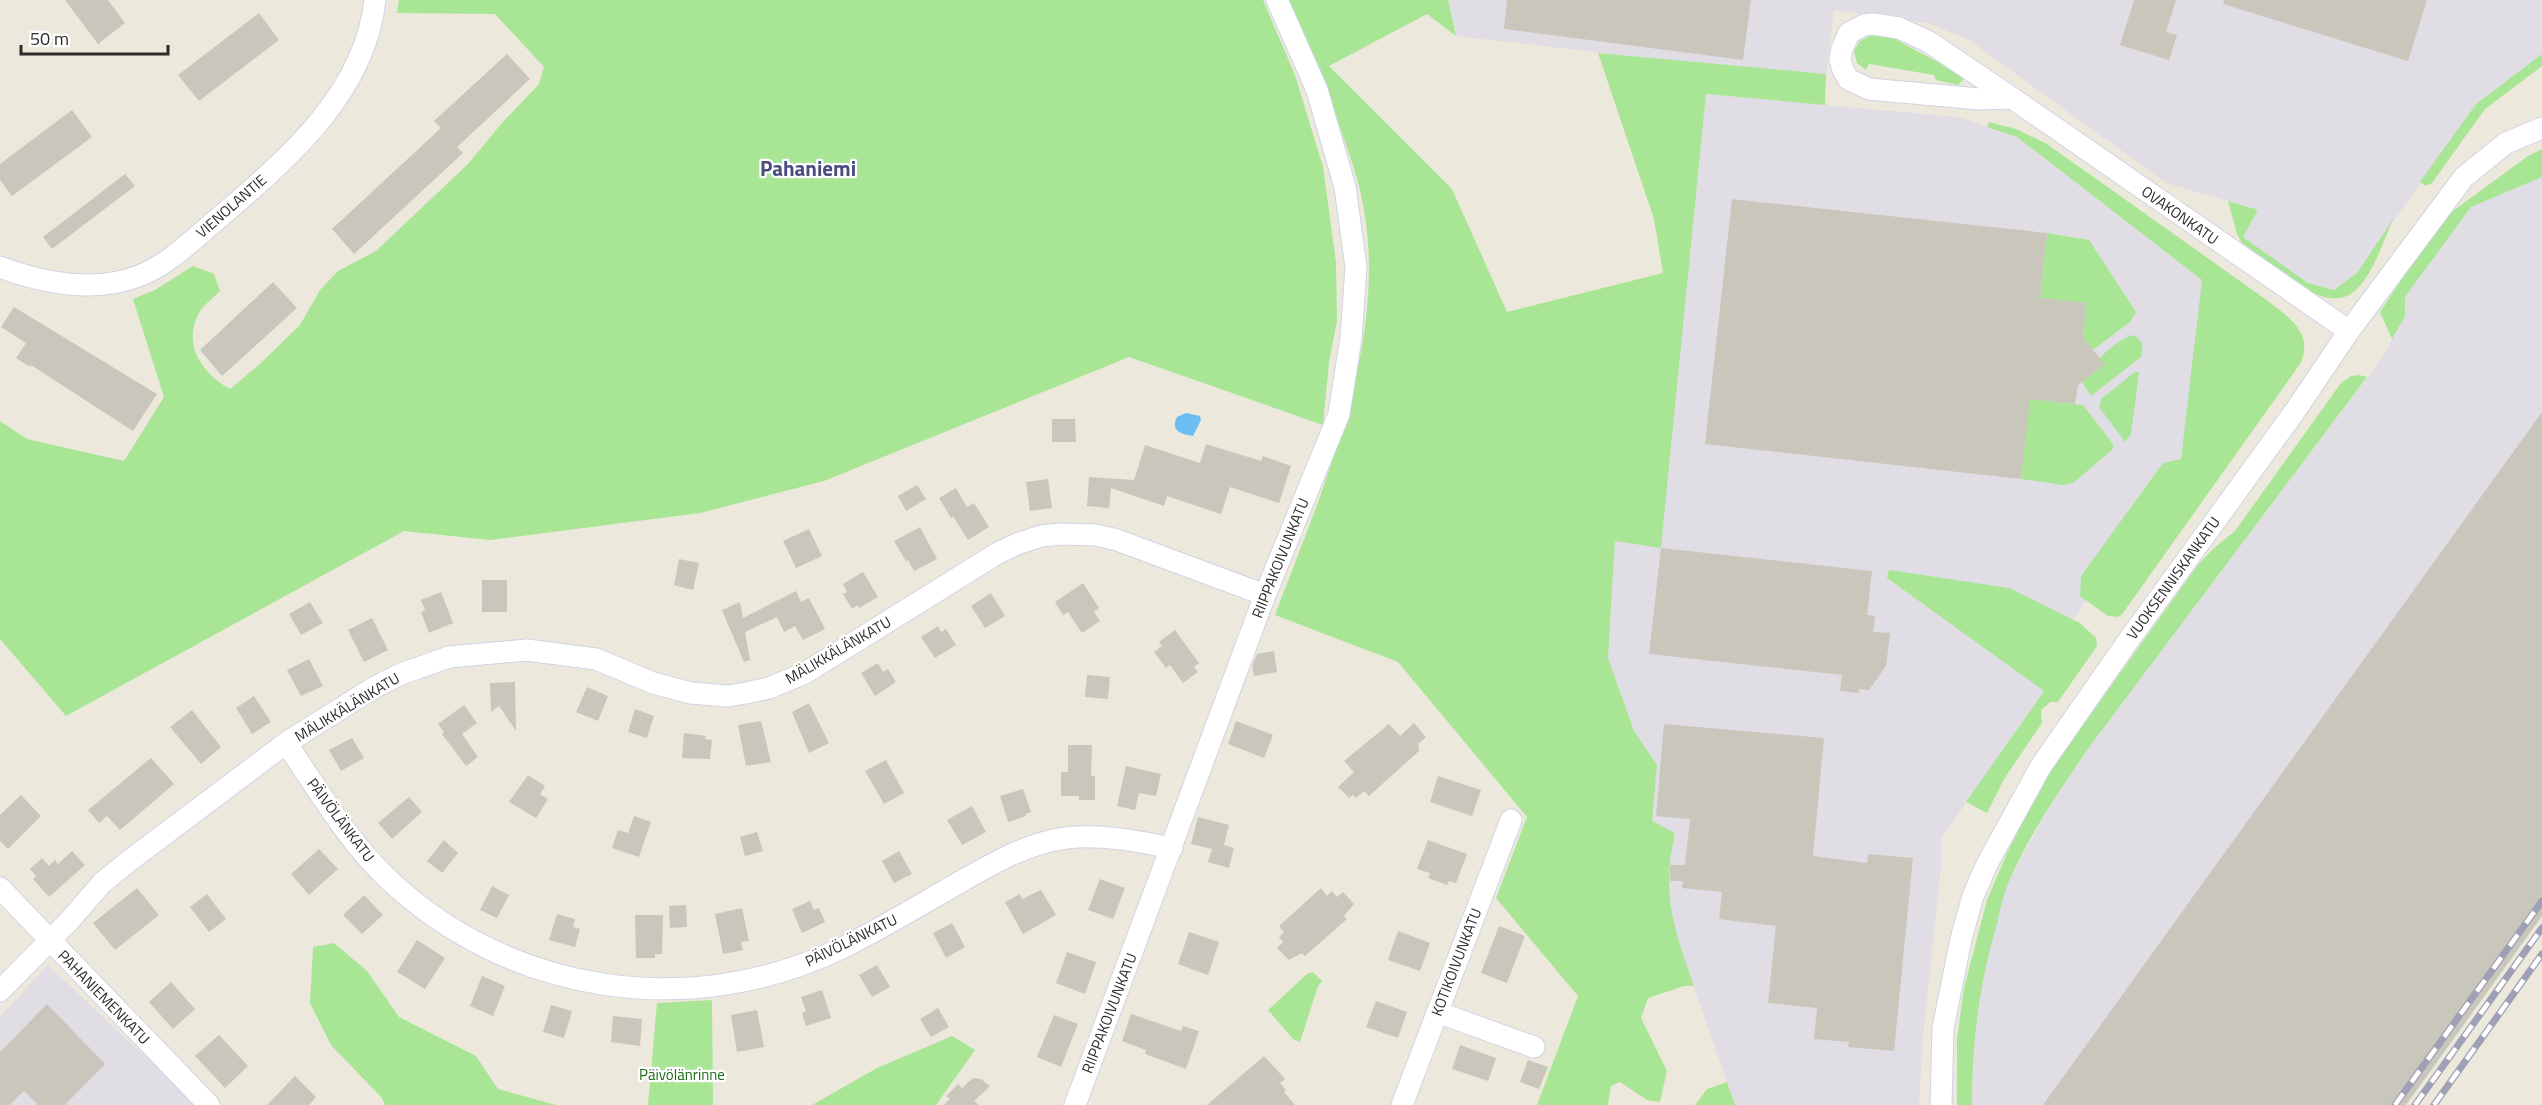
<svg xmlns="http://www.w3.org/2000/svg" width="2542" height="1105" font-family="'Titillium Web',sans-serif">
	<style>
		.industrial { fill: #e1dde5 }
		.green { fill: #a8e696 }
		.water { fill: #6bbef3 }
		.building { fill: #c9c6bb }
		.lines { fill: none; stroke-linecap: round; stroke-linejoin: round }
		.minor-casing { stroke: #d1d3e4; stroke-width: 23 }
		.minor { stroke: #fff; stroke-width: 21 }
		.rail-casing { stroke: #9f9fb6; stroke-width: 7 }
		.rail { stroke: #fff; stroke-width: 4.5; stroke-dasharray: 14; stroke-linecap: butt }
		.labels { text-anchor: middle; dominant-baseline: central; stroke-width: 4.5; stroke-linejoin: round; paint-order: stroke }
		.street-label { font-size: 15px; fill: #2b2b2b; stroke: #fff }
		.park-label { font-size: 15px; fill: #1e6b17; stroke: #fff }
		.district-label { font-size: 21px; font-weight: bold; fill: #494c7e; stroke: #fff }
	</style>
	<rect width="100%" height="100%" fill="#ede8dc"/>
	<path class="industrial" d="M1448 0H2542V54L2476 104 2357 273 2334 290 2308 283 2243 237 2258 210 2166 183 1969 40 1928 23 1834 10 1826 74 1707 65 1456 36Z
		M1706 94 1958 117 2017 137 2228 300 2233 391 2058 641 1890 580 2044 691 1941 839V868L1923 1037 1919 1105H1735L1672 924 1668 879 1669 857 1675 833 1652 821 1657 765 1634 732 1608 658 1615 541 1661 547Z
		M2542 177V904L2399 1105H1972L1976 1014 1985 963 2007 885 2049 807 2090 746 2381 359 2405 316V297L2471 207Z
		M48 965 197 1105H0V1017Z"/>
	<path class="green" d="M399 0H1263L1295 75 1323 167 1336 262 1337 321 1329 362 1323 425 1129 357 824 481 700 513 490 540 404 531 66 716 0 639V421L27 439 124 461 164 397 133 299 155 290 193 266 214 274 220 291C214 297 205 304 200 311 181 344 202 373 230 389L261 363 300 325 320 290 338 271 376 251 468 164 502 123 539 84 544 67 495 14 397 13Z
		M1285 0H1448L1456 36 1427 14 1329 66 1452 189 1507 312 1663 273 1654 219 1598 53 1826 74 1825 105 1706 94 1661 548 1615 541 1608 658 1634 731 1657 765 1652 821 1675 833C1661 895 1674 928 1694 986H1684L1648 998 1641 1018 1667 1071 1660 1102 1647 1100 1620 1082 1611 1086 1608 1105H1537L1578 996 1496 898 1527 817 1398 662 1275 615C1326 480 1400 318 1355 172 1337 113 1311 56 1285 0Z
		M1872 35 1891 37 1960 74 1963 80 1958 85 1936 80 1934 75 1869 64 1866 70 1857 63 1854 51 1860 41Z
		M2542 54V66L2485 109 2432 183 2426 186 2420 182 2476 104Z
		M1989 122 2016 129 2047 144 2261 296C2284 314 2316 331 2300 364L2123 613 2118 617 2108 616 2080 596 2081 576 2163 463 2181 459 2202 280 2017 137 1987 127Z
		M2542 149V177L2471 207 2405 297V316L2392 339 2380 312 2442 219 2528 156Z
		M2228 201 2258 210 2243 237 2308 283 2334 290 2357 273 2394 218C2383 241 2375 270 2357 289 2326 321 2268 262 2242 243L2237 234Z
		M2047 233 2089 240 2136 312 2130 322 2093 350 2083 338 2086 303 2040 298Z
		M2134 335C2144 342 2143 346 2141 357L2091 396 2082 382C2095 363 2110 342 2134 335Z
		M2135 372H2139L2131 434 2125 442 2099 407 2102 398Z
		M2359 375 2367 377 2090 746C2060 790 2029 834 2008 884 2003 896 2000 911 1997 924 1979 984 1972 1043 1972 1105H1957V1039L1964 988 1987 900 2008 851 2033 800 2060 757 2197 566 2214 548 2235 531 2341 383 2351 376Z
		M2029 399 2083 405 2113 444V449L2073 483 2063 485 2021 479Z
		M1889 570 2009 588 2080 623 2096 638 2097 646 2058 702H2050L2041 710 2042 723 2004 779 1987 813 1966 802 2044 691 1887 578Z
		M334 943 367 971 399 1017 476 1056 498 1089 556 1105H385L382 1098 331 1045 310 1003 313 947Z
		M1313 972 1322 981 1318 986 1300 1042 1293 1039 1268 1010 1307 974Z
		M712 1000 713 1105H648L657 1003Z
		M952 1036 975 1050 936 1105H812L877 1068Z
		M1727 1082 1735 1105H1695L1707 1089Z"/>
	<path class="water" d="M1186 413 1200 416 1201 420 1193 436C1181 434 1170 431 1177 417Z"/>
	<path class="building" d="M65 0H108L125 23 98 44Z
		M1507 0H1751L1743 60 1504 29Z
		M2134 0H2176L2166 32 2177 35 2169 60 2120 45Z
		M2224 0H2427L2408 61 2223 4Z
		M259 13 279 40 199 101 178 75Z
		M507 54 530 79 457 147 463 153 354 254 332 229 441 128 434 121Z
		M72 110 92 137 12 196 0 180V164Z
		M125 174 135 186 52 249 43 237Z
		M1732 199 2047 233 2040 298 2086 303 2083 338 2105 364 2078 385 2075 404 2030 399 2021 479 1705 444Z
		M273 282 297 308 222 376 200 350Z
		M14 307 157 394 133 431 31 365 30 367 16 358 26 343 1 327Z
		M2542 412V916L2406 1105H2043Z
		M1052 419H1075L1076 442H1052Z
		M1206 444 1261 461 1263 456 1291 466 1279 503 1230 487 1221 514 1167 496 1164 506 1111 488 1109 508 1087 506 1089 477 1134 480 1145 445 1200 463Z
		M1048 479 1052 508 1030 511 1026 482Z
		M917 485 926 499 906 511 898 496Z
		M956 488 967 507 974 503 989 527 968 540 953 516 951 518 939 498Z
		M920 527 937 559 914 571 908 560 906 561 894 541Z
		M809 529 822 556 796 568 783 541Z
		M1661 548 1872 571 1867 615 1875 616 1873 632 1890 633 1886 666 1869 690 1859 689V693L1840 691 1842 675 1649 654Z
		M679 559 699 563 693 590 674 585Z
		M863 572 878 597 859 608 857 605 852 609 843 594 847 592 843 584Z
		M482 580H507V612H482Z
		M1083 583 1099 608 1094 612 1100 621 1082 633 1068 612 1063 615 1055 602Z
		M796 591 801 602 809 598 825 629 803 640 795 626 784 632 777 617 745 632 750 660 744 662 722 610 740 602 743 618Z
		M441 592 453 623 429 633 421 612 425 610 421 600Z
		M991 593 1005 616 985 628 971 606Z
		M310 602 323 623 301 635 289 614Z
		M372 618 388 650 364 662 348 630Z
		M938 626 941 632 946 629 956 645 935 658 921 637Z
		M1175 630 1199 663 1194 667 1198 672 1183 683 1170 665 1166 668 1154 652 1162 646 1159 642Z
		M1274 651 1277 672 1254 676 1252 666 1257 654Z
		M309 659 323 686 301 696 287 670Z
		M878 663 883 672 888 669 896 682 875 696 861 673Z
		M1087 675 1110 677 1108 699 1085 697Z
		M515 682 516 731 499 706 491 712 490 683Z
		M587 687 608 696 598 721 576 712Z
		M254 696 271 722 252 734 236 708Z
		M809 703 829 743 809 753 792 712Z
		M464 705 477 723 462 734 478 757 466 766 442 734 444 732 438 724Z
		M635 709 654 716 647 738 628 732Z
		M192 710 221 747 201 764 170 727Z
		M761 721 771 762 746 766 738 725Z
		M1236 721 1273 735 1264 758 1228 744Z
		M1414 723 1426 737 1418 744 1419 751 1369 796 1364 791 1356 798 1353 795 1349 798 1338 787 1354 772 1344 761 1389 724 1400 736Z
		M1664 724 1824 738 1813 856 1867 863 1868 854 1913 858 1894 1051 1848 1047 1849 1042 1814 1039 1817 1008 1768 1003 1776 926 1719 919 1722 892 1682 888 1683 881H1670V865H1685L1690 819 1656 816Z
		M684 733 706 736 705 739 712 740 710 759 682 758Z
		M352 738 364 758 341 771 329 750Z
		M1068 745H1092L1091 776H1095V800H1079V796H1061V772H1068Z
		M151 758 174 784 120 830 107 816 99 823 88 810Z
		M886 760 904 793 884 804 865 771Z
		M1126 766 1161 774 1156 796 1139 793 1135 810 1117 806Z
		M528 775 545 786 540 794 548 799 536 818 509 802Z
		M1438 776 1481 790 1472 816 1430 802Z
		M1023 789 1031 812 1026 814V816L1008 822 1000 796Z
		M21 795 41 816 8 849 0 841V815Z
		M409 797 422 812 392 839 378 823Z
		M972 806 986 832 962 845 947 820Z
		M634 816 651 822 639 857 612 848 618 830 628 833Z
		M1198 817 1229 825 1224 845 1234 848 1229 868 1208 862 1212 849 1191 844Z
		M757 832 763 851 745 856 740 837Z
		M444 840 458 853 442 873 427 861Z
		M1428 840 1467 854 1456 883 1449 881 1447 885 1428 878 1430 873 1417 869Z
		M319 849 338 869 309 895 291 874Z
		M72 851 85 865 49 897 33 879 36 876 30 869 42 858 49 866 55 860 58 864Z
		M899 851 912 874 894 883 882 861Z
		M1100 879 1125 888 1113 919 1088 910Z
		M492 886 509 895 497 918 480 910Z
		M137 888 159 915 115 950 93 923Z
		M1321 888 1327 896 1332 891 1337 897 1343 892 1354 904 1344 916 1347 919 1305 956 1302 953 1289 960 1277 948 1283 942 1279 937 1284 932 1279 926Z
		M1041 890 1056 915 1023 934 1005 902 1020 894 1022 899Z
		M207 894 226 919 209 932 190 907Z
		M364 895 383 915 362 934 343 915Z
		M810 901 814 910 819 908 825 922 802 933 792 909Z
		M686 905 687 927 670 928 669 906Z
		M742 908 749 941 741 942 743 950 723 954 715 914Z
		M557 914 575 919 573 927 580 929 575 947 549 940Z
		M635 915H663L662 954H655V958H636Z
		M952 923 965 947 946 958 933 933Z
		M1499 926 1525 936 1507 983 1481 973Z
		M1398 931 1430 943 1420 971 1388 960Z
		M1189 932 1219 942 1208 975 1178 964Z
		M417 940 445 958 425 989 397 972Z
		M1067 952 1096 962 1085 994 1056 983Z
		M877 965 890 987 872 997 859 975Z
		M482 976 505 986 493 1016 470 1006Z
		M171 982 195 1009 173 1029 149 1002Z
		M822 990 831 1018 806 1026 802 1013 806 1011 801 997Z
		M1376 1001 1407 1012 1398 1038 1366 1027Z
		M47 1004 105 1064 65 1105H38L24 1091 9 1105H0V1052Z
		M551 1005 572 1011 564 1038 543 1032Z
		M938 1008 949 1027 931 1037 920 1019Z
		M757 1010 764 1047 737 1052 731 1015Z
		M1131 1014 1181 1031 1183 1026 1199 1031 1186 1069 1145 1054 1146 1050 1122 1041Z
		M1054 1015 1078 1024 1061 1067 1037 1057Z
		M613 1016 642 1019 640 1046 611 1042Z
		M219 1035 248 1066 225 1088 195 1056Z
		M1460 1045 1496 1058 1488 1081 1452 1069Z
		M1264 1056 1285 1079 1280 1083 1286 1090 1284 1092 1295 1105H1207Z
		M1528 1060 1548 1067 1539 1089 1520 1082Z
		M295 1076 316 1097 309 1105H267Z
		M973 1078 981 1079 990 1086 974 1101 979 1105H944L950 1099 946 1096 958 1084 962 1088Z"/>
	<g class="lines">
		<g class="minor-casing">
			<path id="minor" d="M2012 98 1979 99 1869 89 1848 79 1843 70 1840 59 1842 49 1849 33 1864 25 1873 24 1899 28 1929 42 2012 98 2349 331
				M0 267C43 283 94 293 139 276 170 264 194 238 220 217 287 159 365 94 375 0
				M286 743C318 789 346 839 387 878 510 995 690 1021 842 948 883 928 923 903 962 881 995 862 1028 843 1066 838 1102 834 1136 841 1172 848
				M0 888 209 1105
				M0 991 70 920 102 883 129 861 286 743 375 687 401 674 449 657 527 650 596 659 653 683 691 693 728 696 746 693 769 688 805 673 998 553 1017 544 1041 536 1061 534 1096 535 1117 540 1265 595
				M1437 1012 1534 1047
				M1075 1105 1265 595 1339 414 1351 338 1356 267 1345 187 1317 90 1277 0
				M1402 1105 1511 820
				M1941 1105 1943 1028 1961 939 1973 896 1987 864 2041 766 2128 641 2295 411 2349 331 2464 177 2506 143 2542 128"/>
		</g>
		<use href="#minor" class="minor"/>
		<g class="rail-casing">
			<path id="rail" d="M2395 1105 2542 901
				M2415 1105 2542 928
				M2434 1105 2542 954"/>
		</g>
		<use href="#rail" class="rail"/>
	</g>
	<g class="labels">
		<g class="street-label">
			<text transform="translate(231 206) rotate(-41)">VIENOLANTIE</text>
			<text transform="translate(2180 215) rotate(35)">OVAKONKATU</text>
			<text transform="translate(1280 558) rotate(-68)">RIIPPAKOIVUNKATU</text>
			<text transform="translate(2173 578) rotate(-54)">VUOKSENNISKANKATU</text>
			<text transform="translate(838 650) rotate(-30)">MÄLIKKÄLÄNKATU</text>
			<text transform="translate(347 707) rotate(-31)">MÄLIKKÄLÄNKATU</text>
			<text transform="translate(341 820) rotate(53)">PÄIVÖLÄNKATU</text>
			<text transform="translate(851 940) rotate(-26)">PÄIVÖLÄNKATU</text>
			<text transform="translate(1456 962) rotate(-69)">KOTIKOIVUNKATU</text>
			<text transform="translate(104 997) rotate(46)">PAHANIEMENKATU</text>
			<text transform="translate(1109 1013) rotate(-69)">RIIPPAKOIVUNKATU</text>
		</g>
		<g class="park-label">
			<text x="682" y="1074">Päivölänrinne</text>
		</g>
		<g class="district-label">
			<text x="808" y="168">Pahaniemi</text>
		</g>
	</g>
	<path d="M21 45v9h147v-9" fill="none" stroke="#2b2b2b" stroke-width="3"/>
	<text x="30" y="45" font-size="18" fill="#2b2b2b" stroke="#ffffff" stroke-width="4.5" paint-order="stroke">50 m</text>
</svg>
